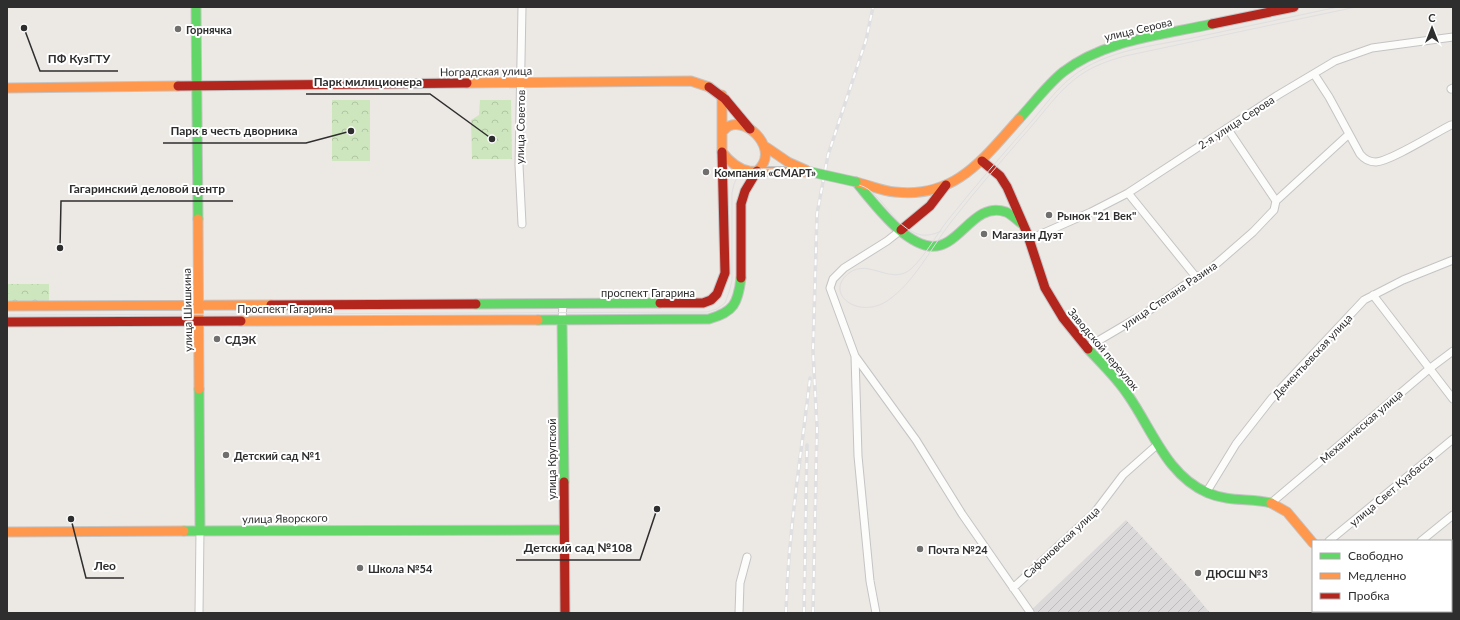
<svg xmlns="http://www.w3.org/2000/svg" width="1460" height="620" font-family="Lato,sans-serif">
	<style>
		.industrial { fill: url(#industrial-furrows) }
		.park { fill: url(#park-crowns) }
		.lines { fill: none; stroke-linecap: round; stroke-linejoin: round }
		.street-casing { stroke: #c5c4c5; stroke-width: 9 }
		.fast-casing { stroke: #c5c4c5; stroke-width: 11 }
		.slow-casing { stroke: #c5c4c5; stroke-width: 11 }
		.jam-casing { stroke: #c5c4c5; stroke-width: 11 }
		.street { stroke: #fcfcfb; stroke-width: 7 }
		.fast { stroke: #63d668; stroke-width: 9 }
		.slow { stroke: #ff974d; stroke-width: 9 }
		.jam { stroke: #b3261e; stroke-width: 9 }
		.tram { stroke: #dfdfe1; stroke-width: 1 }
		.rail-casing { stroke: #dfdfe1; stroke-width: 3.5 }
		.rail { stroke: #fff; stroke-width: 2; stroke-dasharray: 6; stroke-linecap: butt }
		.fast-bridge-casing { stroke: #c6c5c4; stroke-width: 11; stroke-linecap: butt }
		.fast-bridge { stroke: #63d668; stroke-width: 9 }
		.poi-dot { fill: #706f6e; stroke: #fff; stroke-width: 1.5 }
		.labels { text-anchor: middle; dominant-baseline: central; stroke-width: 4; stroke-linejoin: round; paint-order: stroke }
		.poi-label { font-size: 11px; font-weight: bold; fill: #2e2e2e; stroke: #fff; text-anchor: start }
		.street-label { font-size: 11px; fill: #2e2e2e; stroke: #fff }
		.leader { fill: none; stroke: #2e2e2e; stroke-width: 1.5 }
		.callout-dot { fill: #2e2e2e; stroke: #fff; stroke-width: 1.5 }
		.callout-label { font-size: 12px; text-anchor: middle; font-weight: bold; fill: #2e2e2e; stroke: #fff; stroke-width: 4; stroke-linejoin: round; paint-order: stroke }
	</style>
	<defs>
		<pattern id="industrial-furrows" width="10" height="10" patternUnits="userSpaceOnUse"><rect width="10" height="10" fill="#dcd9db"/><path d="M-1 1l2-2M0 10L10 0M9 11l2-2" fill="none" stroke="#bdbbbc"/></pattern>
		<pattern id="park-crowns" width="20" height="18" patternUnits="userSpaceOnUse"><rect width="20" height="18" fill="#cee6be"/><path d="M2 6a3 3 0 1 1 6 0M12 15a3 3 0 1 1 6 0" fill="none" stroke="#b1c6a4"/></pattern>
	</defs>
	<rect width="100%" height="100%" fill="#ece8e4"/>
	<path class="industrial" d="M1126 520 1186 584 1210 613H1028Z"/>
	<path class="park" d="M332 100H370V161H332Z
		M480 100H511L512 159H472L471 120 479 115Z
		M7 254 8 284H49V301H7Z"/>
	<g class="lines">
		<g class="street-casing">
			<path id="street" d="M1314 74 1329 97 1360 154C1364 159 1369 162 1376 162 1391 161 1435 133 1451 125
				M1451 89 1453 88
				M1227 128 1276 201
				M1128 193 1196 277
				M522 224 519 165 522 7
				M1030 239 1091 212 1128 193 1278 95 1335 61 1372 48 1453 37
				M1373 295 1453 399
				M562 320 563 304
				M1086 348 1147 312 1196 277 1207 272 1253 232 1274 210 1276 201 1349 134
				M855 356 916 440 962 514 1030 612
				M1206 493 1236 444 1272 398 1364 300 1403 280 1453 260
				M1271 503 1429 369 1453 351
				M1329 541 1453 439
				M1421 541 1453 515
				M1013 588 1095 512 1123 475 1158 444
				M199 613 200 530
				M739 613 740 583 747 557
				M876 613 870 581 858 456 855 356 830 288 833 279 844 268 887 241 901 230
				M1450 613 1453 611"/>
		</g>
		<g class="fast-casing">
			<path id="fast" d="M196 7 198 219
				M1019 119C1033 104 1047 85 1063 72 1104 40 1162 35 1212 24
				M856 182C873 202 901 241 929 246 959 251 973 200 1006 212 1011 214 1017 220 1021 223
				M476 304 660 303
				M538 320 709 319C734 312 738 303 741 278
				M562 320 564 482
				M1088 349C1102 364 1117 378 1128 395 1152 429 1167 476 1208 493 1229 502 1250 498 1271 503
				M199 389 200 530
				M184 531 563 530
				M1367 611 1369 613"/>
		</g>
		<g class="slow-casing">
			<path id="slow" d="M467 83 691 81 709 87
				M7 88 178 86
				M722 95V152C729 161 737 169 749 171L811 172
				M722 132C724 130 727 127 729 126 748 117 781 151 757 171
				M766 147 788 162 806 170
				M856 182C869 185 882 191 895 192 955 199 983 159 1019 119
				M198 219 199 389
				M7 306 271 305
				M241 321 538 320
				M1271 503 1287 512 1313 543
				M7 532 184 531"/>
		</g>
		<g class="jam-casing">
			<path id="jam" d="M1212 24 1294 7
				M178 86 467 83
				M709 87 725 99 750 129
				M982 161 1000 176 1007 187 1027 233 1045 288 1063 318 1088 349
				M901 230 930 206 946 185
				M741 278V204L745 191 757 171
				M660 303H703L711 300 717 294 725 273 722 152
				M271 305 476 304
				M7 322 241 321
				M564 482 565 613"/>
		</g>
		<use href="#street" class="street"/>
		<use href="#fast" class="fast"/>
		<use href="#slow" class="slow"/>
		<use href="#jam" class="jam"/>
		<path class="tram" d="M1338 7C1291 17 1244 27 1197 37 1156 46 1106 49 1072 77 1056 89 1044 107 1031 122 1003 154 975 186 948 220 936 235 926 255 911 269 891 286 869 258 849 273 823 293 858 320 887 301 914 283 931 248 951 222 976 190 1003 159 1030 128 1044 112 1058 92 1075 79 1090 67 1107 61 1125 56L1356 7
			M7 315 707 312 717 309 725 303 730 289 732 280V193C734 183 736 175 746 171 764 163 852 178 868 189 885 201 895 225 915 233 924 237 933 235 941 231"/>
		<g class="rail-casing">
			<path id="rail" d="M786 613C788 534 801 457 810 378
				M804 613 807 445
				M813 613 817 428 813 351 817 214 828 155 866 40 873 7"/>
		</g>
		<use href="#rail" class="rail"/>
		<g class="fast-bridge-casing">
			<path id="fast-bridge" d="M811 172 856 182"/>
		</g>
		<use href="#fast-bridge" class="fast-bridge"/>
	</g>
	<g class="poi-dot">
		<circle cx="178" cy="29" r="4"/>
		<circle cx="706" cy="172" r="4"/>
		<circle cx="1049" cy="215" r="4"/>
		<circle cx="984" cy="234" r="4"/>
		<circle cx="217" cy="339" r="4"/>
		<circle cx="226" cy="455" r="4"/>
		<circle cx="920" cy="549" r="4"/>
		<circle cx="360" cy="568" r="4"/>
		<circle cx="1198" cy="573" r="4"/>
	</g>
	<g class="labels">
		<g class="poi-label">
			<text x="186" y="29">Горнячка</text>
			<text x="714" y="172">Компания «СМАРТ»</text>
			<text x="1057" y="215">Рынок "21 Век"</text>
			<text x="992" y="234">Магазин Дуэт</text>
			<text x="225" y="339">СДЭК</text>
			<text x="234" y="455">Детский сад №1</text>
			<text x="928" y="549">Почта №24</text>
			<text x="368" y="568">Школа №54</text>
			<text x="1206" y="573">ДЮСШ №3</text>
		</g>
		<g class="street-label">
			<text transform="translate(1138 29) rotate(-13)">улица Серова</text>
			<text transform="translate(486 71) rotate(-1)">Ноградская улица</text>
			<text transform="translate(1236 122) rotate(-33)">2-я улица Серова</text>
			<text transform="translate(520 127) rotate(-89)">улица Советов</text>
			<text x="648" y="292">проспект Гагарина</text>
			<text transform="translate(1169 295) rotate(-34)">улица Степана Разина</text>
			<text x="285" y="308">Проспект Гагарина</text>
			<text transform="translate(187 310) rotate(-91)">улица Шишкина</text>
			<text transform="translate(1104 349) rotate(50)">Заводской переулок</text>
			<text transform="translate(1312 356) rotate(-47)">Дементьевская улица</text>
			<text transform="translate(1361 426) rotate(-41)">Механическая улица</text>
			<text transform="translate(551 459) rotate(-90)">улица Крупской</text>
			<text transform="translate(1391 490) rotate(-40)">улица Свет Кузбасса</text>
			<text transform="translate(285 518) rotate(-1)">улица Яворского</text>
			<text transform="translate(1061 542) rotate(-43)">Сафоновская улица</text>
		</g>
	</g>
	<path class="leader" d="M24 28L40 71H118M492 139L430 94H306M351 131L306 143H163M60 248L61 201H233M657 509L640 560H516M71 519L86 578H124"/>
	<g class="callout-dot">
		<circle cx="24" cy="28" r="4"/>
		<circle cx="492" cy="139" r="4"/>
		<circle cx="351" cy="131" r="4"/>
		<circle cx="60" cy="248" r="4"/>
		<circle cx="657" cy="509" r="4"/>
		<circle cx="71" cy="519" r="4"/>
	</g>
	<g class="callout-label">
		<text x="79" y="63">ПФ КузГТУ</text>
		<text x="368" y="86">Парк милиционера</text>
		<text x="234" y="135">Парк в честь дворника</text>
		<text x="147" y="193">Гагаринский деловой центр</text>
		<text x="578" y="552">Детский сад №108</text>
		<text x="105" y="570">Лео</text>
	</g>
	<rect width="1460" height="620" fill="none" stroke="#2e2e2e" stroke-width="16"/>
	<rect x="1312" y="540" width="140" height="72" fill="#ffffff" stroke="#ababab"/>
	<rect x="1320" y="553" width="20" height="6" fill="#63d668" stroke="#ababab"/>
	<text x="1348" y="560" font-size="12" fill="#2e2e2e">Свободно</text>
	<rect x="1320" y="573" width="20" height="6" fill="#ff974d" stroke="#ababab"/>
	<text x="1348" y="580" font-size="12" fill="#2e2e2e">Медленно</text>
	<rect x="1320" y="593" width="20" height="6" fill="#b3261e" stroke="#ababab"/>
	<text x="1348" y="600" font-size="12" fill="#2e2e2e">Пробка</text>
	<g transform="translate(1432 28)" stroke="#ffffff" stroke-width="3" paint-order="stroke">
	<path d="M0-3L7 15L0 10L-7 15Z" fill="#2e2e2e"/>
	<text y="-6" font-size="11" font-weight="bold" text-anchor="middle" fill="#2e2e2e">С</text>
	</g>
</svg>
